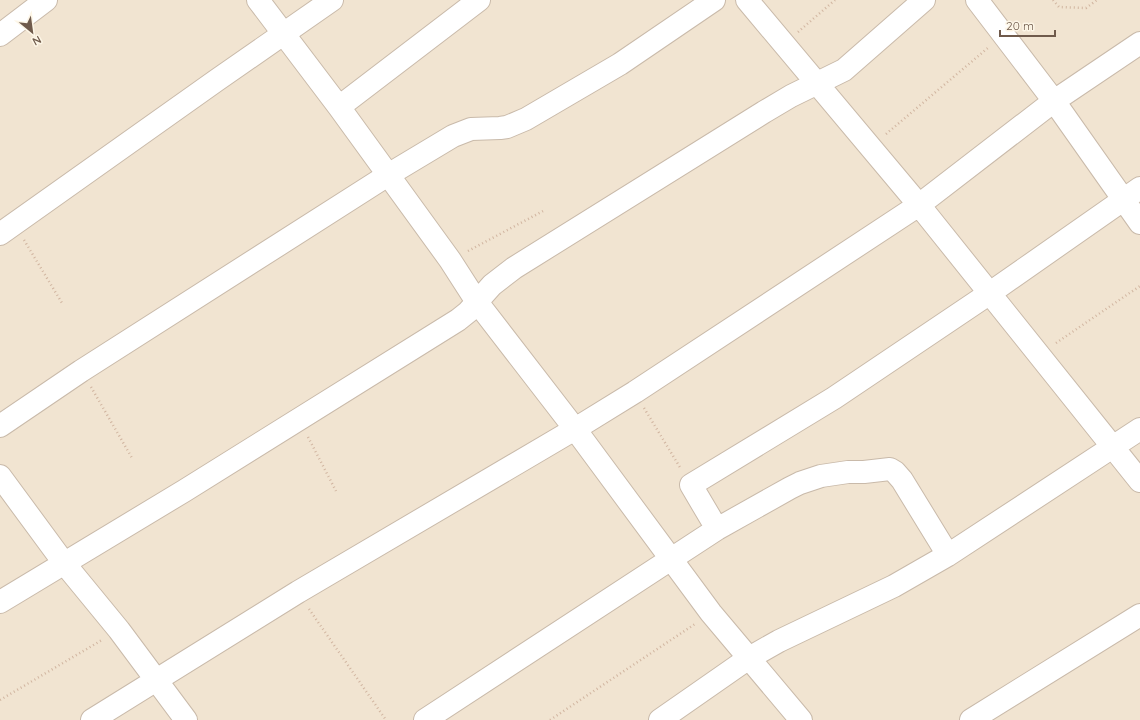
<svg xmlns="http://www.w3.org/2000/svg" width="1140" height="720" font-family="Quicksand,sans-serif">
	<style>
		.residential { fill: #f1e4d1 }
		.lines { fill: none; stroke-linecap: round; stroke-linejoin: round }
		.street-casing { stroke: #c9baaa; stroke-width: 24 }
		.path { stroke: #d1b5a0; stroke-width: 2.5; stroke-dasharray: 1 3; stroke-linecap: butt }
		.street { stroke: #fff; stroke-width: 22 }
	</style>
	<rect width="100%" height="100%" fill="#faf2e2"/>
	<path class="residential" d="M0 0H1140V720H0Z"/>
	<g class="lines">
		<g class="street-casing">
			<path id="street" d="M258 0 339 107 450 260 477 302 575 429 711 613 801 720
				M747 0 919 205 1140 481
				M977 0 1054 101 1140 223
				M0 35 46 0
				M339 107 479 0
				M0 234 217 80 332 0
				M0 426 81 371 388 175 453 136 471 129 500 128 507 127 526 119 620 64 714 0
				M0 476 64 563 119 630 186 720
				M717 529 691 485 834 398 990 293 1140 188
				M0 602 184 491 458 320 468 312 492 285 514 268 764 112 791 96 844 70 924 0
				M92 720 298 592 575 429 635 392 919 205 1054 101 1140 43
				M425 720 717 529 790 488 800 483 821 476 848 472H864L890 469 895 472 902 480 948 555
				M660 720 749 658 779 641 894 586 948 555 1140 429
				M971 720 1140 615"/>
		</g>
		<path class="path" d="M1053 0 1059 7 1086 8 1097 0
			M798 32 835 0
			M886 134 989 47
			M24 240 62 303
			M468 251 545 210
			M1056 343 1140 286
			M91 387 132 458
			M644 408 681 469
			M308 437 336 491
			M309 609 386 720
			M0 700 102 640
			M550 720 695 624"/>
		<use href="#street" class="street"/>
	</g>
	<g transform="translate(32 32) rotate(151)" stroke="#fdf6e7" stroke-width="3" paint-order="stroke">
	<path d="M0-3L7 15L0 10L-7 15Z" fill="#6f5a4b"/>
	<text y="-6" font-size="11" font-weight="bold" text-anchor="middle" fill="#6f5a4b">N</text>
	</g>
	<path d="M1000 30v6h55v-6" fill="none" stroke="#6f5a4b" stroke-width="2"/>
	<text x="1006" y="30" font-size="12" fill="#6f5a4b" stroke="#fdf6e7" stroke-width="3" paint-order="stroke">20 m</text>
</svg>
